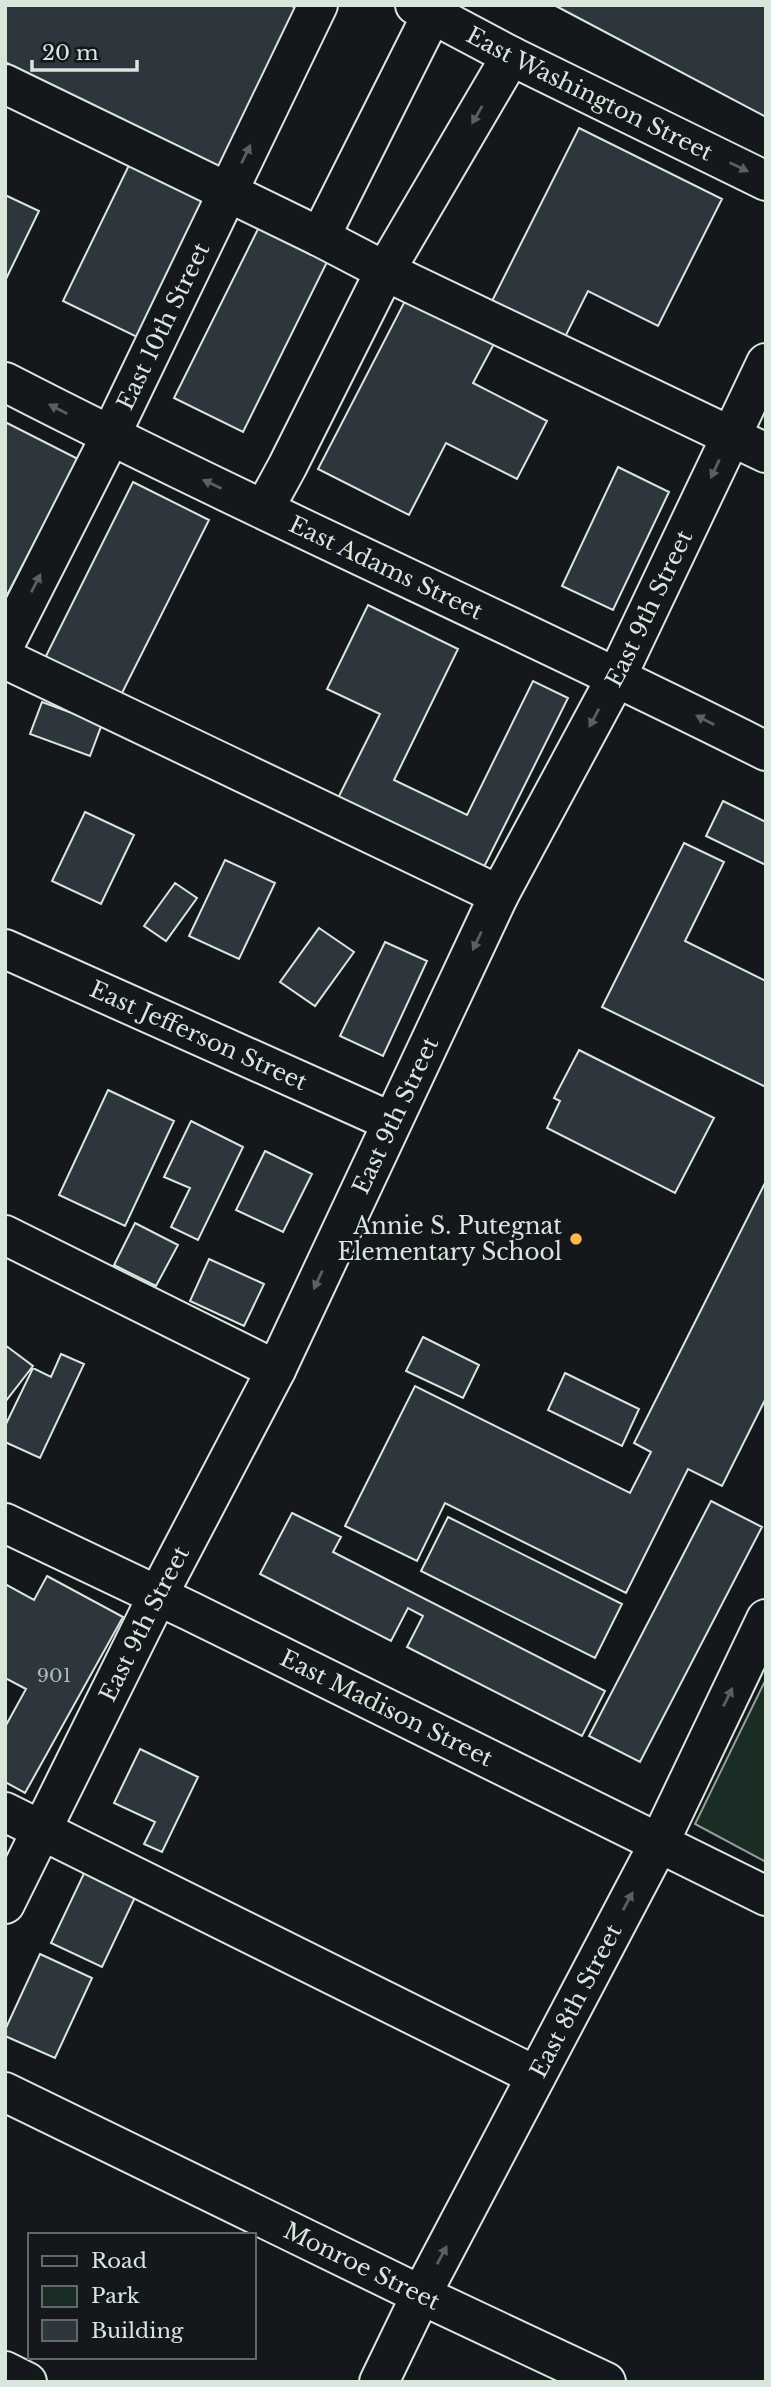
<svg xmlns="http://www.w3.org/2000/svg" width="771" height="2387" font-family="'Libre Baskerville',serif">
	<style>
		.green { fill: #1a2d24; stroke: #939e99; stroke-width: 2 }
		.building { fill: #2c363c; stroke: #d8e6dc; stroke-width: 2 }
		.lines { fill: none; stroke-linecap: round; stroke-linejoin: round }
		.minor-casing { stroke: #d8e6dc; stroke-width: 42 }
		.major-casing { stroke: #d8e6dc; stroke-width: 42 }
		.minor { stroke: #14181c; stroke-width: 38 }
		.major { stroke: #14181c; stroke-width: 38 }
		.oneway { fill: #59605f }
		.poi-dot { fill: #ffb74d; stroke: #14181c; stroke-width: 2.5 }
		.labels { text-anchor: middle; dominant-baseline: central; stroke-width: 5; stroke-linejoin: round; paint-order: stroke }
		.number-label { font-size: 19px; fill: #adbab4 }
		.street-label { font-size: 23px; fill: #d8e6dc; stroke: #14181c }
		.poi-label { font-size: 23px; fill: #d8e6dc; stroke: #14181c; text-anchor: end }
	</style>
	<rect width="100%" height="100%" fill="#14181c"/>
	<path class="green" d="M766 1679V1862L695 1824Z"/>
	<path class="building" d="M5 5H290L300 10 217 170 5 62Z
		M554 5H766V117Z
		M579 128 722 199 658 326 588 291 564 339 491 303Z
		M132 159 206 194 137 337 63 301Z
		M5 195 39 211 5 281Z
		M260 225 329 258 243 432 174 398Z
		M407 297 495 342 473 383 547 421 517 479 446 443 409 515 318 469Z
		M5 422 78 459 5 599Z
		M618 467 669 492 613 610 562 586Z
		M133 482 209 520 121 695 45 658Z
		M368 605 458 649 394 780 467 815 533 681 568 698 482 871 337 800 380 714 327 689Z
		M42 702 102 724 90 756 30 734Z
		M723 801 766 822V865L706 836Z
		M85 812 134 835 101 904 52 881Z
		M684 843 724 862 685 941 766 981V1087L602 1007Z
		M225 860 275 883 239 959 189 936Z
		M175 883 197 898 166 941 144 926Z
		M319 928 354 952 315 1006 280 982Z
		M385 942 427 961 383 1056 340 1036Z
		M579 1050 714 1118 675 1193 547 1128 560 1101 554 1098Z
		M108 1090 174 1121 125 1226 59 1195Z
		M191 1121 243 1147 198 1240 171 1227 190 1188 164 1177Z
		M265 1151 312 1174 283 1232 236 1210Z
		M766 1181V1398L722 1486 688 1469 626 1593 445 1503 417 1561 345 1526 415 1386 630 1493 651 1452 634 1443Z
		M135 1223 178 1245 156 1286 114 1265Z
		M209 1259 264 1284 244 1326 190 1301Z
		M423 1337 479 1365 463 1398 406 1371Z
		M5 1345 33 1366 5 1402Z
		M61 1354 84 1364 40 1458 5 1442V1426L33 1368 51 1377Z
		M565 1373 639 1409 622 1446 548 1410Z
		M711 1501 762 1527 640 1762 589 1736Z
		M292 1513 341 1537 333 1552 605 1691 582 1736 407 1647 423 1616 408 1608 391 1641 260 1574Z
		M448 1517 622 1604 595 1658 421 1571Z
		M47 1576 123 1617 25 1793 5 1782V1727L26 1689 5 1678V1584L34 1600Z
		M140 1749 198 1777 162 1852 144 1844 155 1822 114 1803Z
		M87 1867 138 1891 102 1967 51 1943Z
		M40 1954 92 1978 55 2058 5 2036V2030Z"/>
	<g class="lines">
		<g class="minor-casing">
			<g id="minor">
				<path d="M5 84 320 237 385 271 766 453"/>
				<path d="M320 237 432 14"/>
				<path id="s1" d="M5 382C255 511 514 624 766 751"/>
				<path d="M264 509 287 467 385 271 511 56"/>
				<path id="s2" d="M5 644 102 453 318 5"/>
				<path d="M5 659 499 895"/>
				<path id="s3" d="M5 949 392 1122"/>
				<path d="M5 1235 276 1370"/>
				<path d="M5 1812 536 2076"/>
				<path id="s4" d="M5 1904 158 1595 276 1370 499 895 617 676 766 363"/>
				<path id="s5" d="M5 2092 421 2295 606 2382"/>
				<path d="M5 2371 27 2382"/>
				<path id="s6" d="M379 2382 421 2295 659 1843 766 1619"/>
			</g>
		</g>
		<g class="major-casing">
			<g id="major">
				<path id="s7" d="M415 5 511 56 766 181"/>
				<path id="s8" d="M5 1523 190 1611 766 1896"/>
			</g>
		</g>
		<use href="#minor" class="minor"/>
		<use href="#major" class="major"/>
	</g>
	<defs><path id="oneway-solid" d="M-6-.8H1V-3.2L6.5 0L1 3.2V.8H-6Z" transform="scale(1.75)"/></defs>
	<g class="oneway">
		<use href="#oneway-solid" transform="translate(477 115) rotate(120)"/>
		<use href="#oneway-solid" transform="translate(246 154) rotate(-64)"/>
		<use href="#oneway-solid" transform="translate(739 167) rotate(26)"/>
		<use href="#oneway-solid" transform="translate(58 409) rotate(-153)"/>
		<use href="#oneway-solid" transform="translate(715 469) rotate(115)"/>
		<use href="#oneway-solid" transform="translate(212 484) rotate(-155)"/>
		<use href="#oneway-solid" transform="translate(36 583) rotate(-63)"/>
		<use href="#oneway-solid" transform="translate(594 718) rotate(118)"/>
		<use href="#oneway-solid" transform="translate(705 720) rotate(-153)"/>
		<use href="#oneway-solid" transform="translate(477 941) rotate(115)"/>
		<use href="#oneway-solid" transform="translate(318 1280) rotate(115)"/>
		<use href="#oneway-solid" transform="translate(728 1697) rotate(-64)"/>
		<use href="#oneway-solid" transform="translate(628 1901) rotate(-62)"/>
		<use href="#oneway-solid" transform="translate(442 2255) rotate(-62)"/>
	</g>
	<circle class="poi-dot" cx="576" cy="1239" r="7"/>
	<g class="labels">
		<g class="number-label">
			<text x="54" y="1675">901</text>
		</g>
		<g class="street-label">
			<text stroke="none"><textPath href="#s7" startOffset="196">East Washington Street</textPath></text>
			<text stroke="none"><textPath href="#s2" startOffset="355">East 10th Street</textPath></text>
			<text stroke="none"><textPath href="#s1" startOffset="424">East Adams Street</textPath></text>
			<text stroke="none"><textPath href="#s4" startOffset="1447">East 9th Street</textPath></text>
			<text stroke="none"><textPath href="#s3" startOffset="212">East Jefferson Street</textPath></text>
			<text stroke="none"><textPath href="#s4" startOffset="880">East 9th Street</textPath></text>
			<text stroke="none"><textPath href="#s4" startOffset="313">East 9th Street</textPath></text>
			<text stroke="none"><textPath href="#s8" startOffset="424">East Madison Street</textPath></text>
			<text stroke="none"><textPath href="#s6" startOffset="429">East 8th Street</textPath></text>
			<text stroke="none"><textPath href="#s5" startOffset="397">Monroe Street</textPath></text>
		</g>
		<g class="poi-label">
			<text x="562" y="1226">Annie S. Putegnat<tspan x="562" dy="26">Elementary School</tspan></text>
		</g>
	</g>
	<rect width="771" height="2387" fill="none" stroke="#d8e6dc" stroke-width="14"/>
	<rect x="28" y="2233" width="228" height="126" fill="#14181c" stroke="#626a69" stroke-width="2"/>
	<rect x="42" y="2256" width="35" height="10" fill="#14181c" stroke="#626a69" stroke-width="2"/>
	<text x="91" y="2268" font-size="21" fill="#d8e6dc">Road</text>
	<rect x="42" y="2286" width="35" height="21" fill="#1a2d24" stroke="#626a69" stroke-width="2"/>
	<text x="91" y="2303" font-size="21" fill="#d8e6dc">Park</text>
	<rect x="42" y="2320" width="35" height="21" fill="#2c363c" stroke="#626a69" stroke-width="2"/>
	<text x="91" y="2338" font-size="21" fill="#d8e6dc">Building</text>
	<path d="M32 60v10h105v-10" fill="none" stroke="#d8e6dc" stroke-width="3.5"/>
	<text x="42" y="60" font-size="21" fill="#d8e6dc" stroke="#14181c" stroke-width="5" paint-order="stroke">20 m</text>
</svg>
